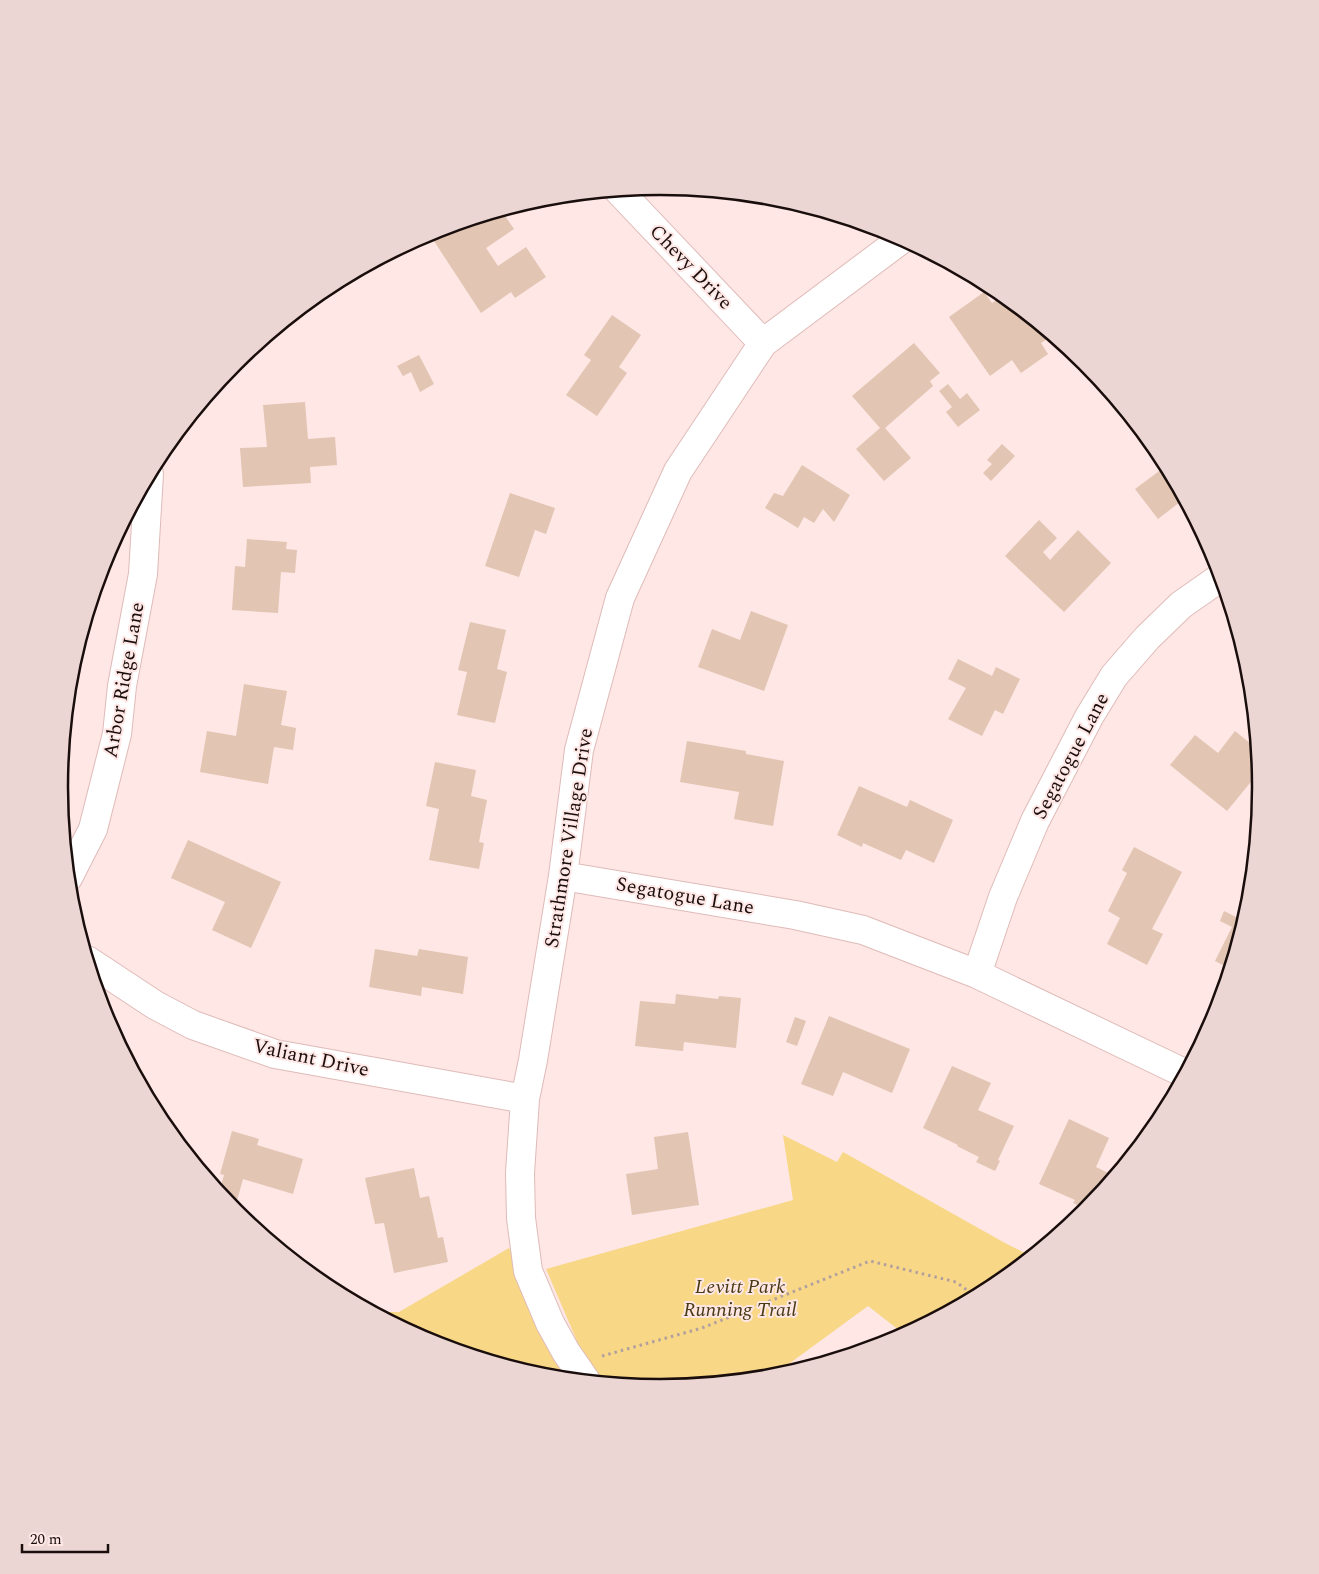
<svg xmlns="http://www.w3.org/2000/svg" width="1319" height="1574" font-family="Spectral,serif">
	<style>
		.green { fill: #f8d887 }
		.building { fill: #e2c5b2 }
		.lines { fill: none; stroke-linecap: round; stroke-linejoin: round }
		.minor-casing { stroke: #dfbbb8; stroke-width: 30 }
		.path { stroke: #b3a09e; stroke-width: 3; stroke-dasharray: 2.5 4; stroke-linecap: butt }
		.minor { stroke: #fff; stroke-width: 28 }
		.labels { text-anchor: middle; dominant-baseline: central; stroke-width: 4; stroke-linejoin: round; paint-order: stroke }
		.street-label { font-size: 20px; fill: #1a0e0d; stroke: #fee7e5 }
		.park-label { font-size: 20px; font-style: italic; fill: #483a15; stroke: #fee7e5 }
		.rim { fill: none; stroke: #1a0e0d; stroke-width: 2.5 }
	</style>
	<rect width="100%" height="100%" fill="#fee7e5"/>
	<path class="green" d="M783 1135 837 1162 843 1152 1005 1243 1031 1256 993 1287 904 1334 868 1306 771 1377 659 1388 608 1383 586 1362 546 1269 793 1200Z
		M509 1248 577 1380 542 1376 429 1342 373 1312H399Z"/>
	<path class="building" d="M501 210 514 229 486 248 498 266 526 247 546 277 515 298 511 292 481 313 432 238 445 230 443 228Z
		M984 292 992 303 1003 296 1013 310 1017 307 1052 336 1041 343 1048 354 1021 373 1012 360 990 376 949 317Z
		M612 315 641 335 619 367 627 373 597 416 566 395 591 360 584 355Z
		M914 343 940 373 930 381 933 386 885 428 911 458 884 481 856 449 880 428 852 396Z
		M419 355 434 384 420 392 411 372 403 376 397 366Z
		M948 384 960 399 967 393 980 410 958 427 946 412 952 407 939 391Z
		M305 402 308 439 335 437 337 465 310 467 311 483 243 487 240 448 267 447 263 405Z
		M1002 444 1015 456 991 481 983 473 992 464 987 460Z
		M802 465 850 495 834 522 823 509 814 523 804 517 798 528 765 508 774 493 783 496Z
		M1166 466 1187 505 1184 507 1180 502 1158 519 1135 489Z
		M510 493 555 508 546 534 535 530 519 577 485 566Z
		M1039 520 1057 538 1043 552 1050 560 1078 530 1111 563 1064 612 1005 556Z
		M247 539 287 542 286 549 297 550 295 573 281 572 278 613 232 610 235 566 245 567Z
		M751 611 788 625 764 691 698 667 712 629 740 640Z
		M470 622 506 630 497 669 507 672 495 723 457 715 467 672 458 670Z
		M958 659 992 676 996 667 1020 679 1003 714 995 710 982 736 948 719 966 688 948 679Z
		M244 684 287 691 281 725 296 728 293 750 274 747 268 784 200 772 207 731 236 736Z
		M1235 731 1256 748 1259 772 1227 811 1170 765 1195 735 1218 753Z
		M687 741 746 751V754L784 761 773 826 734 819 739 792 680 782Z
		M435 762 476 770 471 796 487 800 479 842 484 843 479 869 429 860 439 809 426 806Z
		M859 786 907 807 910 800 953 820 934 863 906 850 901 860 863 843 862 847 837 835Z
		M188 840 281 882 251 948 212 930 225 902 171 878Z
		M1134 847 1182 872 1152 929 1163 934 1147 965 1107 944 1120 918 1108 911 1127 873 1122 870Z
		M1224 911 1244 921 1229 968 1215 961 1232 927 1220 921Z
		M375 949 417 956 419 949 468 957 463 994 422 987 421 996 369 987Z
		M676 994 718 999 719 996 741 998 736 1048 684 1042 683 1051 635 1046 640 1001 675 1004Z
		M829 1016 910 1049 892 1093 843 1072 833 1096 801 1084Z
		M795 1017 806 1021 797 1046 786 1042Z
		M952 1066 991 1083 978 1110 1014 1126 998 1160 1000 1161 995 1171 976 1162 979 1157 957 1146 958 1145 923 1128Z
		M1069 1119 1109 1138 1096 1167 1114 1176 1086 1209 1073 1203 1075 1200 1039 1184Z
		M232 1131 259 1139 257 1145 303 1159 293 1194 243 1179 236 1204 226 1201 219 1193 224 1175 220 1174Z
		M688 1132 699 1205 632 1215 626 1174 658 1169 654 1137Z
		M414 1168 420 1198 429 1196 438 1238 443 1237 448 1262 394 1273 384 1223 375 1224 365 1178Z"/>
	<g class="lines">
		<g class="minor-casing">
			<path id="minor" d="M618 190 763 343
				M563 876 795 915 863 930 977 974 1184 1073
				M68 878 93 829 117 734 122 686 143 574 149 474
				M87 960 155 1005 193 1025 275 1054 525 1099
				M977 974 1003 897 1035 821 1089 717 1114 676 1147 638 1181 605 1221 577
				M586 1381 566 1352 550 1323 528 1271 521 1218 520 1173 525 1099 533 1060 563 876 579 750 620 598 678 471 763 343 902 239"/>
		</g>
		<path class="path" d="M602 1356 702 1328 870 1261 956 1282 975 1296"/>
		<use href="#minor" class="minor"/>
	</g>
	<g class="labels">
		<g class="street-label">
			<text transform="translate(691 267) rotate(46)">Chevy Drive</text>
			<text transform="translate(124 680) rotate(-80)">Arbor Ridge Lane</text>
			<text transform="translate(1071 756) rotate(-62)">Segatogue Lane</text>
			<text transform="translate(569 838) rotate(-81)">Strathmore Village Drive</text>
			<text transform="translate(685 896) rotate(10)">Segatogue Lane</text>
			<text transform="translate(311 1058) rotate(12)">Valiant Drive</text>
		</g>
		<g class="park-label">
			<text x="740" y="1287">Levitt Park<tspan x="740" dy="23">Running Trail</tspan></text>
		</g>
	</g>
	<path d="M0 0H1319V1574H0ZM68 787a592 592 0 1 1 1184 0a592 592 0 1 1-1184 0Z" fill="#ecd6d4" fill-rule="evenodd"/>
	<path class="rim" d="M68 787a592 592 0 1 1 1184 0a592 592 0 1 1-1184 0Z"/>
	<path d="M22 1544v8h86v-8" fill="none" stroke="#1a0e0d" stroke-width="2.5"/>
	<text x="30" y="1544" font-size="15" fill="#1a0e0d" stroke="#fee7e5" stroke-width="4" paint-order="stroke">20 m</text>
</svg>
